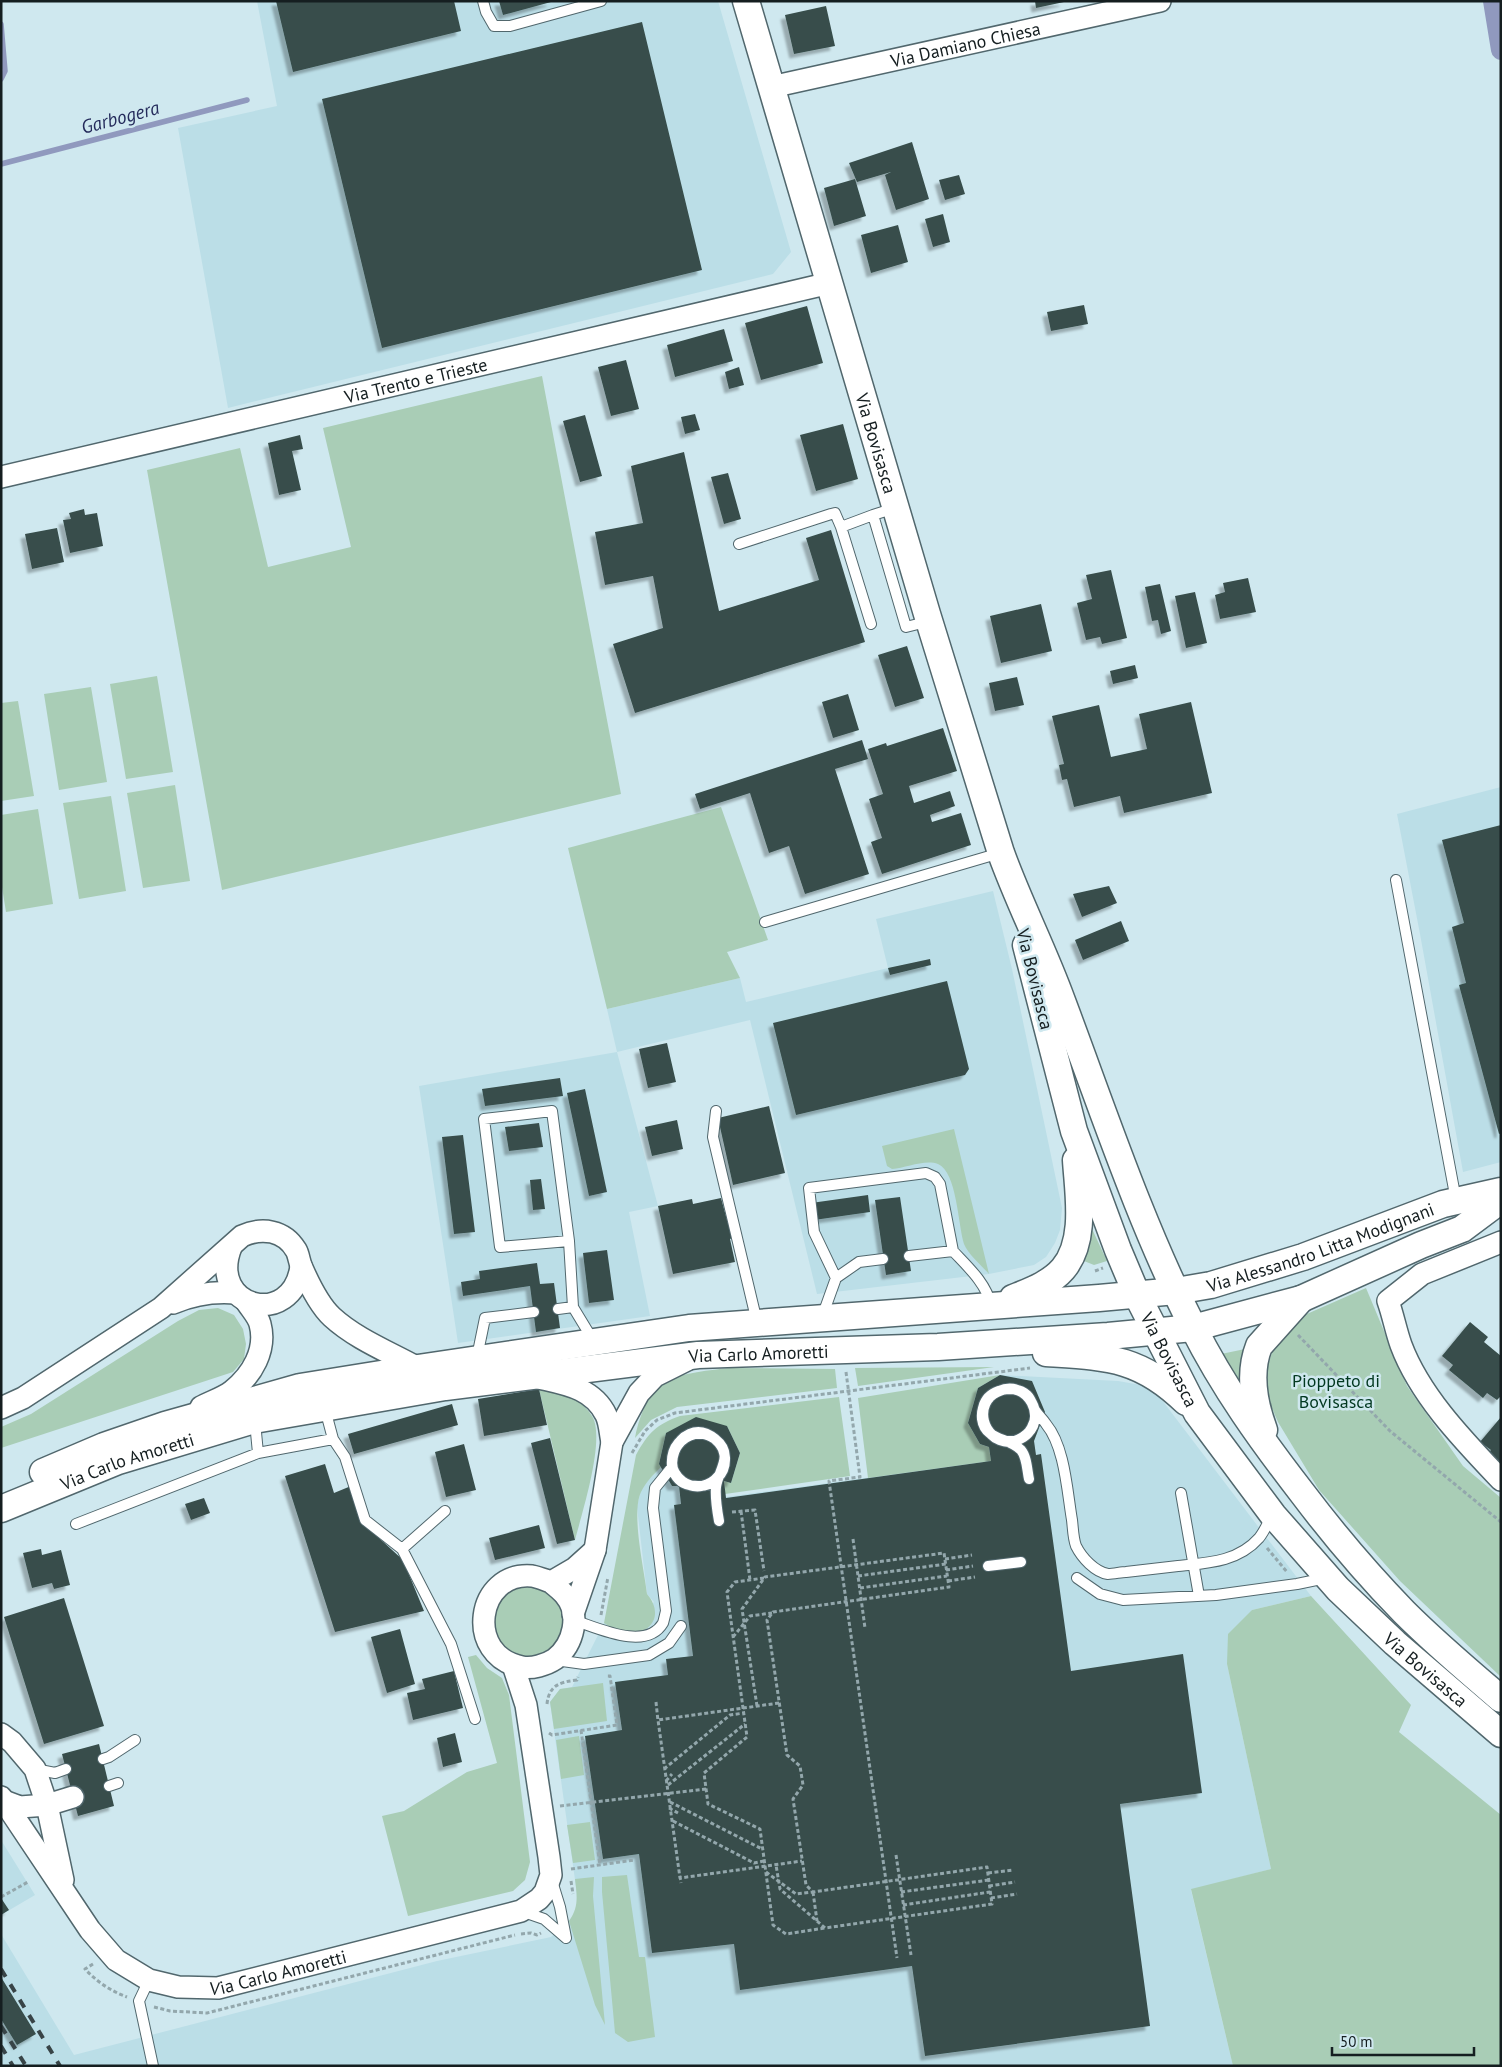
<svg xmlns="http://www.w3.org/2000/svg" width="1502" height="2067" font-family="'PT Sans',sans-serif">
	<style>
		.built { fill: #bbdee7 }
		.green { fill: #a9cdb6 }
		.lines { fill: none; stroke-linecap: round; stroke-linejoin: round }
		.stream { stroke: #9099be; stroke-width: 5.5 }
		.canal { stroke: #9099be; stroke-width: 20 }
		.building { fill: #374e4b; filter: url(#shadow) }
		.service-casing { stroke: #51676d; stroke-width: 12 }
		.minor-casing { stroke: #51676d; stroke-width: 24 }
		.tertiary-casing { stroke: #51676d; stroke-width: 29 }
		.path { stroke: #93a7ac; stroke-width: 3; stroke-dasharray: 4 2.5; stroke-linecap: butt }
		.service { stroke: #fff; stroke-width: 10 }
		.minor { stroke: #fff; stroke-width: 21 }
		.tertiary { stroke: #fff; stroke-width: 26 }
		.rail { stroke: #384447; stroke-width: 4; stroke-dasharray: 9 9; stroke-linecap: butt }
		.labels { text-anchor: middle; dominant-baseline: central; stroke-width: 5; stroke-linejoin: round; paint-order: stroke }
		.street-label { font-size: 18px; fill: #151e20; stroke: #cfe8ef }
		.park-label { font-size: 18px; fill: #023820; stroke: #cfe8ef }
		.water-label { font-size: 19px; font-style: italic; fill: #242b5b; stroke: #cfe8ef }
	</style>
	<defs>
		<filter id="shadow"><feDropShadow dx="-4.5" dy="4.5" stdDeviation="1" flood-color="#0004"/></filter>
	</defs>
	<rect width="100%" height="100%" fill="#cfe8ef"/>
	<path class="built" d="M257 1H718L791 252 773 274 228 408 178 128 277 106Z
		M1501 787V1162L1463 1172 1420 934 1397 814Z
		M993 891 1012 969 1062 1208 1060 1230 1055 1243 1046 1257 1034 1265 989 1274 817 1294 750 1020 617 1052 658 1206 629 1212 650 1316 458 1343 419 1086 617 1052 607 1009 740 978 746 1002 888 968 876 919Z
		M1000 1375 1118 1381 1152 1387 1311 1596 1252 1610 1227 1664 1271 1869 1191 1890 1233 2066H1V1934L74 2055 437 1961 551 1937 569 1921 575 1913 578 1901 550 1702 560 1689 572 1687 604 1623 621 1632 654 1602 647 1594 637 1507 640 1493 647 1481 661 1468 659 1464 666 1433 727 1426 740 1453 731 1483 724 1481 726 1497 991 1461 989 1447 980 1444 968 1423 978 1388Z
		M1 1840 35 1895 1 1915Z"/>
	<path class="green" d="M542 376 621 794 222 890 147 470 240 448 268 567 351 547 323 428Z
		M157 676 173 772 126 779 110 684Z
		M91 687 107 782 59 790 44 694Z
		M18 701 34 796 1 801V703Z
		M175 785 190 881 143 888 127 793Z
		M111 796 126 891 79 899 63 803Z
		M721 807 768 940 727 952 740 978 607 1009 568 848Z
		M38 809 53 904 6 912 1 881V815Z
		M954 1129 989 1274C981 1265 968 1254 964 1244 958 1225 957 1172 938 1164 925 1159 906 1168 892 1169L887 1166 882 1146Z
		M1086 1216 1107 1261 1094 1265 1074 1257Z
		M1366 1288 1407 1386 1463 1466 1501 1498V1677L1400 1581 1319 1490 1278 1422 1267 1397 1266 1372 1273 1349 1300 1317Z
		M218 1308 234 1315 243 1329 246 1344 244 1359 233 1372 1 1448V1427L31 1414 178 1321 199 1310Z
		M1250 1348 1242 1388 1221 1354Z
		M994 1367 858 1386 855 1368Z
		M730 1368 835 1369 837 1388 677 1407 651 1420 635 1438C648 1377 673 1374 730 1368Z
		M1000 1375 978 1388 968 1423 980 1444 989 1447 991 1461 868 1478 858 1398Z
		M552 1388C568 1394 583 1401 592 1416 606 1438 582 1513 575 1540L539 1389Z
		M839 1397 850 1476 725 1494 724 1481 731 1483 740 1453 727 1426 666 1433 659 1464 661 1467C653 1475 646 1482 641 1492 631 1514 644 1568 647 1594 666 1616 649 1639 621 1632 615 1631 609 1626 604 1623L636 1455C648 1433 657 1424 680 1416Z
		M493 1622a35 35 0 1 1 70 0a35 35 0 1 1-70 0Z
		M1311 1596 1411 1705 1399 1732 1501 1815V2066H1233L1191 1889 1271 1869 1227 1664 1228 1634 1252 1610Z
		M476 1655 487 1668 502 1678 509 1695 530 1862 525 1880 513 1891 408 1916 382 1816 404 1811 467 1772 497 1763 468 1657Z
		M603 1683 607 1721 554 1729 550 1702 560 1689Z
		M579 1736 584 1775 561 1779 556 1740Z
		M590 1822 595 1860 573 1863 567 1825Z
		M627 1875 639 1957H645L655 2037 628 2042 615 2033 602 1892V1877Z
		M594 1877 593 1896 605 2025 595 2005 569 1921C579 1907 577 1896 575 1879Z"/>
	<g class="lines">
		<path class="stream" d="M1 24 5 71 1 79
			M1 164 247 100"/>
		<path class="canal" d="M1493 1 1501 50"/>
	</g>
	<path class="building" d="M276 1H454L461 31 293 72Z
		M499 1H551V2L503 15Z
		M1035 1H1064V2L1036 8Z
		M826 6 835 46 794 54 785 15Z
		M642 22 702 270 382 348 322 99Z
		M912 142 929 199 896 210 885 175 891 172 857 182 849 163Z
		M959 175 965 194 945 200 939 180Z
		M855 179 866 216 834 226 824 188Z
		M943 214 950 242 933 247 925 219Z
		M898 225 908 262 871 273 861 235Z
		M1084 305 1088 324 1051 331 1047 312Z
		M807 306 823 363 761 380 745 323Z
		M724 329 733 361 675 377 667 345Z
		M626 360 639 409 611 416 598 367Z
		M739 367 744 385 729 389 725 372Z
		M695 414 700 430 685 434 681 417Z
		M585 415 602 476 580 482 563 421Z
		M843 424 858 479 816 491 800 435Z
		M300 435 303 449 292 451 301 490 279 495 268 443Z
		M684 452 719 611 819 580 806 538 831 530 865 642 635 713 613 644 663 628 653 576 605 585 595 532 643 523 631 466Z
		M728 473 741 519 724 524 711 477Z
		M84 509 85 515 97 513 103 546 70 553 63 520 71 519 69 513Z
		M57 528 64 562 32 569 25 534Z
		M1111 570 1127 638 1102 644 1100 637 1086 640 1077 603 1092 599 1086 575Z
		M1248 578 1256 612 1220 619 1215 595 1225 592 1223 583Z
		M1160 584 1171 631 1161 634 1158 620 1152 621 1145 587Z
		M1195 592 1207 643 1186 648 1175 596Z
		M1041 604 1052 651 1001 663 990 616Z
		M907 646 924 698 895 707 878 655Z
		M1135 665 1138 678 1113 684 1110 671Z
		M1017 677 1024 705 995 711 989 683Z
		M848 694 859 730 833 738 822 702Z
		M1191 702 1212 793 1124 813 1120 796 1074 807 1067 779 1062 780 1059 765 1064 764 1052 716 1099 705 1111 757 1147 749 1139 714Z
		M943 728 957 771 909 786 914 803 950 791 955 806 930 815 932 822 961 813 971 845 882 874 871 842 882 838 869 799 883 794 868 749 886 743 887 746Z
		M862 740 868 759 835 769 869 874 805 894 789 846 769 853 750 793 700 809 695 794Z
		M1501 825V1133L1499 1134 1459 985 1466 983 1452 927 1464 923 1442 840Z
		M1109 886 1117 903 1082 917 1073 894Z
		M1121 921 1129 941 1083 960 1075 940Z
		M930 959 931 965 890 975 888 968Z
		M947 981 969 1069 965 1075 796 1115 773 1023Z
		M667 1043 676 1082 648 1088 639 1049Z
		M560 1078 563 1096 485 1106 482 1089Z
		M585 1089 607 1192 589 1196 567 1093Z
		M769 1106 785 1173 733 1185 718 1118Z
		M677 1120 683 1149 652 1156 645 1127Z
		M539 1123 543 1147 509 1151 505 1127Z
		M463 1135 475 1232 454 1234 442 1137Z
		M541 1179 545 1209 533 1210 530 1180Z
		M868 1195 870 1212 814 1220 811 1203Z
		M900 1197 911 1271 886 1275 875 1200Z
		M721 1198 732 1238 730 1239 735 1262 673 1274 658 1206 692 1199 693 1204Z
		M607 1250 614 1300 589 1303 583 1253Z
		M537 1263 540 1284 554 1283 560 1328 536 1332 530 1286 463 1296 461 1282 480 1279 479 1271Z
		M1470 1322 1488 1337 1484 1342 1501 1356V1396L1497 1400 1487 1393 1483 1398 1449 1370 1453 1365 1442 1356Z
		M1000 1375 1032 1381 1045 1412 1034 1441 1036 1455 1041 1454 1071 1671 1183 1654 1202 1793 1120 1804 1150 2026 925 2056 912 1966 740 1990 734 1944 652 1953 639 1854 603 1859 585 1736 622 1730 615 1682 668 1675 666 1659 693 1656 674 1505 681 1504 679 1486H672L659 1464 666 1433 696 1417 727 1426 740 1453 731 1483 724 1481 726 1498 991 1461 989 1447 980 1444 968 1423 978 1388Z
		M539 1389 547 1425 484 1436 478 1399Z
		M452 1404 458 1425 354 1454 348 1434Z
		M1501 1417V1466L1487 1455 1491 1450 1480 1442Z
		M550 1438 575 1540 557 1544 531 1443Z
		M464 1444 476 1490 446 1497 435 1452Z
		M325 1464 334 1493 351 1486 367 1527 403 1560 424 1611 335 1632 285 1476Z
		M204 1498 210 1513 191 1520 185 1504Z
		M539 1525 545 1548 495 1560 489 1538Z
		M41 1549 42 1555 61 1550 70 1585 54 1589 52 1583 32 1588 23 1553Z
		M64 1598 104 1726 44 1744 4 1617Z
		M400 1629 415 1684 387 1693 371 1637Z
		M454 1671 463 1708 413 1720 407 1693 425 1689 422 1679Z
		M455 1733 462 1762 443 1767 437 1738Z
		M99 1744 114 1806 78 1816 62 1754Z
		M1 1898 9 1910 1 1915Z
		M1 1977 36 2034 17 2045 1 2019Z"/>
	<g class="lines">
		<g class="service-casing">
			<path id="service" d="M483 1 486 12 494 26H510L601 1
				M895 508 873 515 906 627 930 621
				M739 544 831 514 835 513 841 527
				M871 624 841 527 873 515
				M1396 880 1456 1200
				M765 922 1000 853
				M716 1111 713 1137 757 1322
				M569 1241 500 1247 484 1119 552 1111 569 1241 573 1307
				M909 1256 953 1251C968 1267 986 1283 991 1305
				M836 1278 814 1232 809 1188 926 1173 935 1177 940 1184 953 1251
				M558 1309 573 1307 593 1340
				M822 1317 836 1278 859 1262 883 1259
				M477 1357 485 1318 534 1312
				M325 1409 333 1439 345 1457 365 1520 402 1549 451 1644 475 1719
				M255 1422 258 1453
				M1029 1479C1027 1470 1027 1457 1021 1450 1009 1437 985 1441 982 1419 979 1390 1019 1377 1032 1403 1041 1419 1029 1441 1011 1441 982 1443 972 1402 999 1391 1027 1378 1050 1420 1023 1437 989 1459 963 1399 1002 1390 1011 1388 1020 1389 1027 1395 1032 1400 1032 1405 1035 1410 1038 1415 1043 1419 1046 1424 1065 1447 1067 1491 1072 1520 1073 1528 1073 1538 1076 1546 1082 1558 1095 1572 1108 1574 1114 1574 1121 1572 1126 1572 1143 1570 1161 1568 1178 1566 1207 1563 1238 1562 1259 1538 1264 1532 1268 1523 1272 1515
				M1181 1493 1199 1596
				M76 1524 258 1453 333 1439
				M402 1549 445 1511
				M988 1566 1021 1562
				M1077 1578 1100 1594 1123 1600 1216 1595 1297 1584 1326 1578
				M573 1620C596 1627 646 1652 663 1623 664 1620 665 1615 666 1611L653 1508 655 1488 672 1467C668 1425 724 1423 725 1460 725 1474 713 1486 699 1486 649 1487 678 1409 715 1439 742 1461 709 1501 682 1481 655 1460 688 1419 715 1439 735 1455 718 1470 716 1487 715 1498 717 1510 719 1521
				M555 1660 584 1664 649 1655 669 1643 681 1626
				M103 1759 109 1757 135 1740
				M35 1769 55 1773 66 1769
				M109 1786 118 1783
				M552 1881 560 1907 566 1938
				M521 1911 544 1919 566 1938
				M149 1980 139 2001 153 2066"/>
		</g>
		<g class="minor-casing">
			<g id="minor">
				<path id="s1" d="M771 87 1160 1"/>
				<path id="s2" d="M1 477 830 283"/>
				<path d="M1501 1242 1422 1274 1388 1301C1393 1315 1396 1331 1401 1345 1420 1396 1464 1441 1501 1480"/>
				<path d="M231 1247C207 1309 293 1329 301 1266"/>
				<path d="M173 1303C194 1294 213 1291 236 1293"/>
				<path d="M539 1378C565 1384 593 1388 606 1415 610 1423 610 1434 612 1442"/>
				<path d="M201 1407C210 1402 223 1398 232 1391 252 1375 267 1350 260 1324 258 1316 250 1308 246 1301"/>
				<path d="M1 1408 23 1398 161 1308 242 1236C262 1227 284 1230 296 1250 299 1255 299 1262 302 1268 309 1284 319 1305 332 1317 356 1339 389 1352 418 1368"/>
				<path d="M551 1582C555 1586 561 1590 565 1595 581 1614 574 1644 555 1659 546 1665 532 1669 522 1667 464 1656 476 1571 532 1576 538 1577 545 1580 551 1582L575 1568 595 1550"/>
				<path d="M573 1614 595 1550 612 1442 639 1393 655 1376 687 1360"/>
				<path d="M1 1734 12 1742 35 1769 47 1805 63 1880"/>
				<path id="s3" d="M1 1797 90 1930 116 1960 149 1980 178 1987 218 1988 521 1911 539 1899 545 1892 551 1875 549 1857 526 1705 513 1665"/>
				<path d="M4 1801 20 1807 47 1805 73 1797"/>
			</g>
		</g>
		<g class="tertiary-casing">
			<g id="tertiary">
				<path id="s4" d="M746 1 927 614 1001 853C1019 903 1044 951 1062 1001 1103 1110 1140 1223 1193 1327 1223 1387 1262 1441 1303 1494 1334 1535 1368 1575 1404 1612 1435 1643 1468 1671 1501 1699"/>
				<path id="s5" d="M1026 945 1074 1131 1118 1250 1137 1295 1197 1413 1273 1515 1338 1589 1395 1643 1501 1734"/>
				<path d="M1013 1298C1030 1291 1050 1284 1063 1269 1087 1241 1078 1193 1076 1160"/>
				<path d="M1046 1353C1107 1357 1140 1357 1186 1402"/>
				<path d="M1264 1430C1254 1403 1248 1374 1259 1346L1301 1299"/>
				<path id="s6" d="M43 1472 104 1446 165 1425 300 1387 418 1368 689 1328 1099 1298 1176 1291 1211 1285 1303 1257 1443 1204 1501 1191"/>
				<path id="s7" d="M1 1509 118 1461 254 1420 445 1387 698 1355 938 1347 1108 1336 1193 1328 1301 1299 1421 1245 1462 1229 1501 1200"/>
			</g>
		</g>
		<path class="path" d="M1095 1271 1103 1268
			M1298 1335 1390 1431 1501 1522
			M846 1372 860 1477 829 1481 897 1958
			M632 1453 645 1431 657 1420 675 1413 1030 1368
			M741 1511 750 1580
			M732 1512 755 1510 764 1571
			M853 1539 865 1628
			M1267 1548 1287 1572
			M945 1559 972 1555
			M946 1570 973 1566
			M858 1576 946 1564
			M764 1578 735 1582 727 1592 747 1737 704 1773 708 1804 760 1829 773 1925 786 1934 825 1928
			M948 1581 975 1577
			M860 1588 947 1576
			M601 1615 608 1577
			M733 1637 750 1616 772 1613
			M656 1702 658 1721
			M779 1703 658 1720 680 1878 802 1861
			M547 1704C549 1685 560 1682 577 1680L578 1677
			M757 1706 742 1609 765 1577 944 1553 949 1587 773 1612 767 1620 787 1755 800 1766 803 1785 793 1799 806 1885 813 1892 987 1867 992 1904 825 1928 780 1889 776 1865
			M581 1730 600 1865
			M549 1733 552 1735 617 1725 610 1676H607
			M664 1769 730 1715 744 1713
			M666 1781 672 1774
			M668 1785 745 1724
			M670 1802 762 1849
			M560 1806 706 1789
			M669 1808 678 1813
			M673 1821 754 1863 764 1861
			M896 1855 911 1955
			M571 1869 634 1860
			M766 1872 796 1894 813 1892
			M988 1873 1013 1870
			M680 1876 681 1883
			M571 1881 573 1894
			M989 1886 1015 1882
			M813 1892 817 1921
			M901 1892 989 1880
			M1 1897 28 1882
			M991 1898 1017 1894
			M903 1905 990 1892
			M521 1934 531 1933 537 1935 541 1933
			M93 1964 85 1969C97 1982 111 1991 127 1997
			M154 2007 170 2011 207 2013 515 1935"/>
		<use href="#service" class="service"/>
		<use href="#minor" class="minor"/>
		<use href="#tertiary" class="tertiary"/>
		<path class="rail" d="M1 1969 60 2066
			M1 2026 26 2066
			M1 2046 13 2066"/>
	</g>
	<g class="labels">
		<g class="street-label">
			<text stroke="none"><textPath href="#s1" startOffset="199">Via Damiano Chiesa</textPath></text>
			<text stroke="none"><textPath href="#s2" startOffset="426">Via Trento e Trieste</textPath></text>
			<text stroke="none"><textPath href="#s4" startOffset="461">Via Bovisasca</textPath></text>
			<text transform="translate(1035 979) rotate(76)">Via Bovisasca</text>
			<text stroke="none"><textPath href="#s6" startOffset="1304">Via Alessandro Litta Modignani</textPath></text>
			<text stroke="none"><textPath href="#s7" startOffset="778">Via Carlo Amoretti</textPath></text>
			<text stroke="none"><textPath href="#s5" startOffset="440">Via Bovisasca</textPath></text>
			<text stroke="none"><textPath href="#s7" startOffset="135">Via Carlo Amoretti</textPath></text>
			<text stroke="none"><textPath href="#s5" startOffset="845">Via Bovisasca</textPath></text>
			<text stroke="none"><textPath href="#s3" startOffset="370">Via Carlo Amoretti</textPath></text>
		</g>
		<g class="park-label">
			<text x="1336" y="1380">Pioppeto di<tspan x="1336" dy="21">Bovisasca</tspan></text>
		</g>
		<g class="water-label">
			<text transform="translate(120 117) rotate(-15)">Garbogera</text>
		</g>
	</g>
	<rect width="1502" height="2067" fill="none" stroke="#151e20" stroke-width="5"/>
	<path d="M1332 2047v8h142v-8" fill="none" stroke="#151e20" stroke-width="2.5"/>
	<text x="1340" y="2047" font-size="15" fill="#151e20" stroke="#cfe8ef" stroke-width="4" paint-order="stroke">50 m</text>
</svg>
